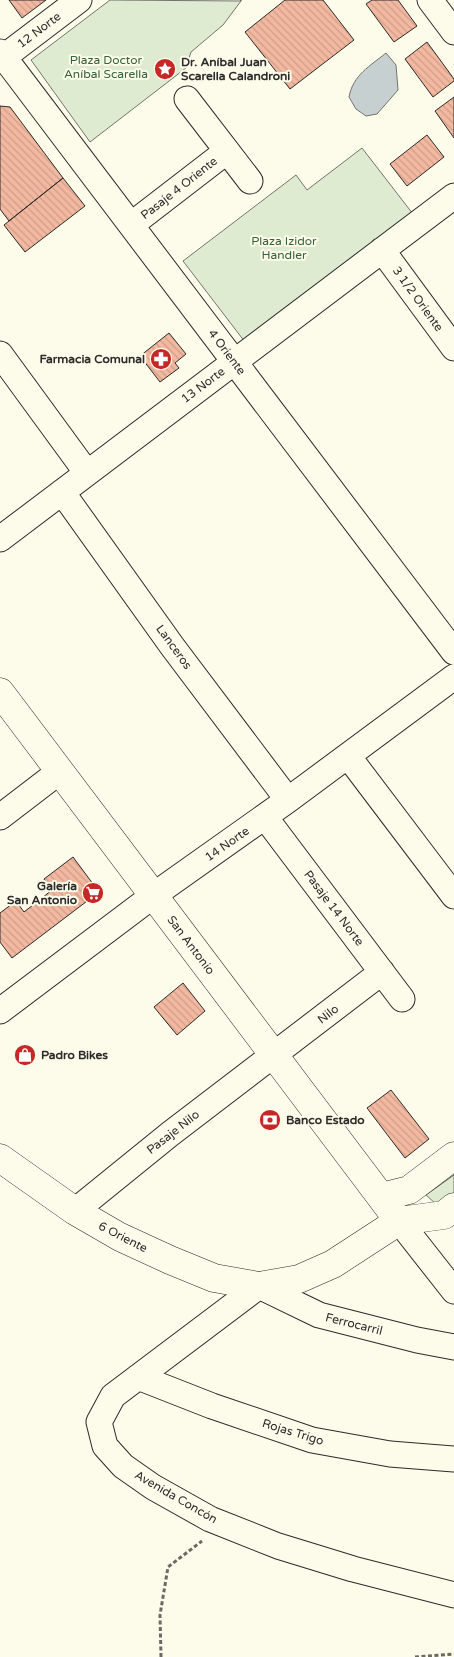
<svg xmlns="http://www.w3.org/2000/svg" width="454" height="1657" font-family="'Varela Round',sans-serif">
	<style>
		.green { fill: #deebd1; stroke: #74746e }
		.water { fill: #c7d0d0; stroke: #74746e }
		.building { fill: url(#building-back-hatch); stroke: #2b2b2b }
		.lines { fill: none; stroke-linecap: round; stroke-linejoin: round }
		.minor-casing { stroke: #2b2b2b; stroke-width: 27 }
		.major-casing { stroke: #2b2b2b; stroke-width: 29 }
		.path { stroke: #6a6964; stroke-width: 3; stroke-dasharray: 4 2.5; stroke-linecap: butt }
		.minor { stroke: #fdfbea; stroke-width: 25 }
		.major { stroke: #fdfbea; stroke-width: 28 }
		.fence { stroke: #2b2b2b; stroke-width: 1; stroke-dasharray: 6 2.5; stroke-linecap: butt }
		.labels { text-anchor: middle; dominant-baseline: central; stroke-width: 4; stroke-linejoin: round; paint-order: stroke }
		.street-label { font-size: 12px; fill: #2b2b2b; stroke: #fdfbea }
		.park-label { font-size: 12px; fill: #34623c; stroke: #fdfbea }
		.poi-label { font-size: 12px; font-weight: bold; fill: #2b2b2b; stroke: #fdfbea; text-anchor: start }
	</style>
	<defs>
		<pattern id="building-back-hatch" width="6" height="6" patternUnits="userSpaceOnUse" patternTransform="scale(1.25)"><rect width="6" height="6" fill="#f2b8a0"/><path d="M-1 5l2 2M0 0l6 6M5-1l2 2" fill="none" stroke="#d09e8a"/></pattern>
	</defs>
	<rect width="100%" height="100%" fill="#fdfbea"/>
	<path class="green" d="M110 0 241 1 223 25 191 52 186 68 90 142 31 60Z
		M362 148 413 214 245 342 183 261 296 175 307 190Z
		M454 1175V1193L437 1205 426 1195Z"/>
	<path class="water" d="M386 53 396 65 398 90 377 114 366 116 356 109 349 97C353 75 370 66 386 53Z"/>
	<path class="building" d="M9 0H46L22 18Z
		M285 0H323L354 40 290 89 245 32Z
		M372 0H398L417 26 394 42 366 4Z
		M427 42 454 79V81L433 97 405 59Z
		M454 97V138L435 111Z
		M0 106 10 107 63 178 9 221 0 209Z
		M427 135 444 157 407 186 390 164Z
		M63 178 85 206 25 252 4 225Z
		M169 333 186 354 175 363 179 368 160 382 140 356Z
		M73 857 99 892 12 958 0 942V913L16 901 24 912 52 890 44 879Z
		M183 983 205 1011 177 1035 154 1007Z
		M391 1090 429 1139 405 1158 367 1108Z"/>
	<g class="lines">
		<g class="minor-casing">
			<path id="minor" d="M430 0 454 32
				M0 52 454 652
				M0 60 79 0
				M187 99 250 181
				M131 225 227 151
				M382 250 454 348
				M0 354 87 473
				M62 492 172 646 288 800
				M0 539 454 196
				M348 756 454 896
				M0 817 60 771
				M265 817 402 999
				M0 1011 154 895 288 800 454 677
				M75 1211 170 1134 382 972
				M399 1221 454 1291
				M454 1347 417 1340 319 1315 259 1286 113 1396 99 1422 105 1446 123 1466 153 1487 210 1519 278 1546 353 1569 454 1595
				M138 1377 212 1406 312 1440 390 1454 454 1459"/>
		</g>
		<g class="major-casing">
			<path id="major" d="M0 692 399 1221 333 1264 299 1279 259 1286 214 1278 170 1260 120 1237 75 1211 0 1158
				M381 1197 409 1190 454 1156
				M399 1221 444 1215 454 1207"/>
		</g>
		<path class="path" d="M161 1657 160 1615 168 1567 202 1541
			M415 1657 454 1654"/>
		<use href="#minor" class="minor"/>
		<use href="#major" class="major"/>
		<path class="fence" d="M241 0V1"/>
	</g>
	<defs>
		<g id="sight-disc" transform="scale(1.125)"><circle r="9.5" fill="#c62828" stroke="#fdfbea"/><path d="M0-6L1.8-2.2L6-1.7L2.9 1.2L3.7 5.4L0 3.3L-3.7 5.4L-2.9 1.2L-6-1.7L-1.8-2.2Z" fill="#fff"/></g>
		<g id="pharmacy-disc" transform="scale(1.125)"><circle r="9.5" fill="#c62828" stroke="#fdfbea"/><path d="M-2-6h4v4h4v4h-4v4h-4v-4h-4v-4h4Z" fill="#fff"/></g>
		<g id="supermarket-disc" transform="scale(1.125)"><circle r="9.5" fill="#c62828" stroke="#fdfbea"/><path d="M-6-5.5h2.5l.6 2H6L4.5 2H-2.5L-4.4-4H-6ZM-1.5 3.2a1.3 1.3 0 1 0 .1 0ZM3 3.2a1.3 1.3 0 1 0 .1 0Z" fill="#fff"/></g>
		<g id="shop-disc" transform="scale(1.125)"><circle r="9.5" fill="#c62828" stroke="#fdfbea"/><path d="M-5-2.5h2.3a2.7 3.5 0 0 1 5.4 0H5L5.5 6h-11ZM-1.5-2.5h3a1.5 2.3 0 0 0-3 0Z" fill="#fff"/></g>
		<g id="bank-disc" transform="scale(1.125)"><circle r="9.5" fill="#c62828" stroke="#fdfbea"/><path d="M-6-4H6V4H-6ZM0-2.3a2.3 2.3 0 1 0 0 4.6a2.3 2.3 0 1 0 0-4.6Z" fill="#fff"/></g>
	</defs>
	<g fill-rule="evenodd">
		<use href="#sight-disc" x="165" y="69"/>
		<use href="#pharmacy-disc" x="161" y="359"/>
		<use href="#supermarket-disc" x="93" y="893"/>
		<use href="#shop-disc" x="25" y="1055"/>
		<use href="#bank-disc" x="270" y="1120"/>
	</g>
	<g class="labels">
		<g class="street-label">
			<text transform="translate(39 30) rotate(-37)">12 Norte</text>
			<text transform="translate(179 188) rotate(-38)">Pasaje 4 Oriente</text>
			<text transform="translate(418 299) rotate(54)">3 1/2 Oriente</text>
			<text transform="translate(227 352) rotate(53)">4 Oriente</text>
			<text transform="translate(203 385) rotate(-37)">13 Norte</text>
			<text transform="translate(174 647) rotate(54)">Lanceros</text>
			<text transform="translate(227 844) rotate(-35)">14 Norte</text>
			<text transform="translate(334 908) rotate(53)">Pasaje 14 Norte</text>
			<text transform="translate(191 945) rotate(53)">San Antonio</text>
			<text transform="translate(328 1014) rotate(-38)">Nilo</text>
			<text transform="translate(173 1132) rotate(-38)">Pasaje Nilo</text>
			<text transform="translate(123 1237) rotate(27)">6 Oriente</text>
			<text transform="translate(354 1324) rotate(14)">Ferrocarril</text>
			<text transform="translate(293 1432) rotate(17)">Rojas Trigo</text>
			<text transform="translate(176 1497) rotate(30)">Avenida Concón</text>
		</g>
		<g class="park-label">
			<text x="106" y="60">Plaza Doctor<tspan x="106" dy="14">Aníbal Scarella</tspan></text>
			<text x="284" y="241">Plaza Izidor<tspan x="284" dy="14">Handler</tspan></text>
		</g>
		<g class="poi-label">
			<text x="181" y="62">Dr. Aníbal Juan<tspan x="181" dy="14">Scarella Calandroni</tspan></text>
			<text x="145" y="359" text-anchor="end">Farmacia Comunal</text>
			<text x="77" y="886" text-anchor="end">Galería<tspan x="77" dy="14">San Antonio</tspan></text>
			<text x="41" y="1055">Padro Bikes</text>
			<text x="286" y="1120">Banco Estado</text>
		</g>
	</g>
</svg>
